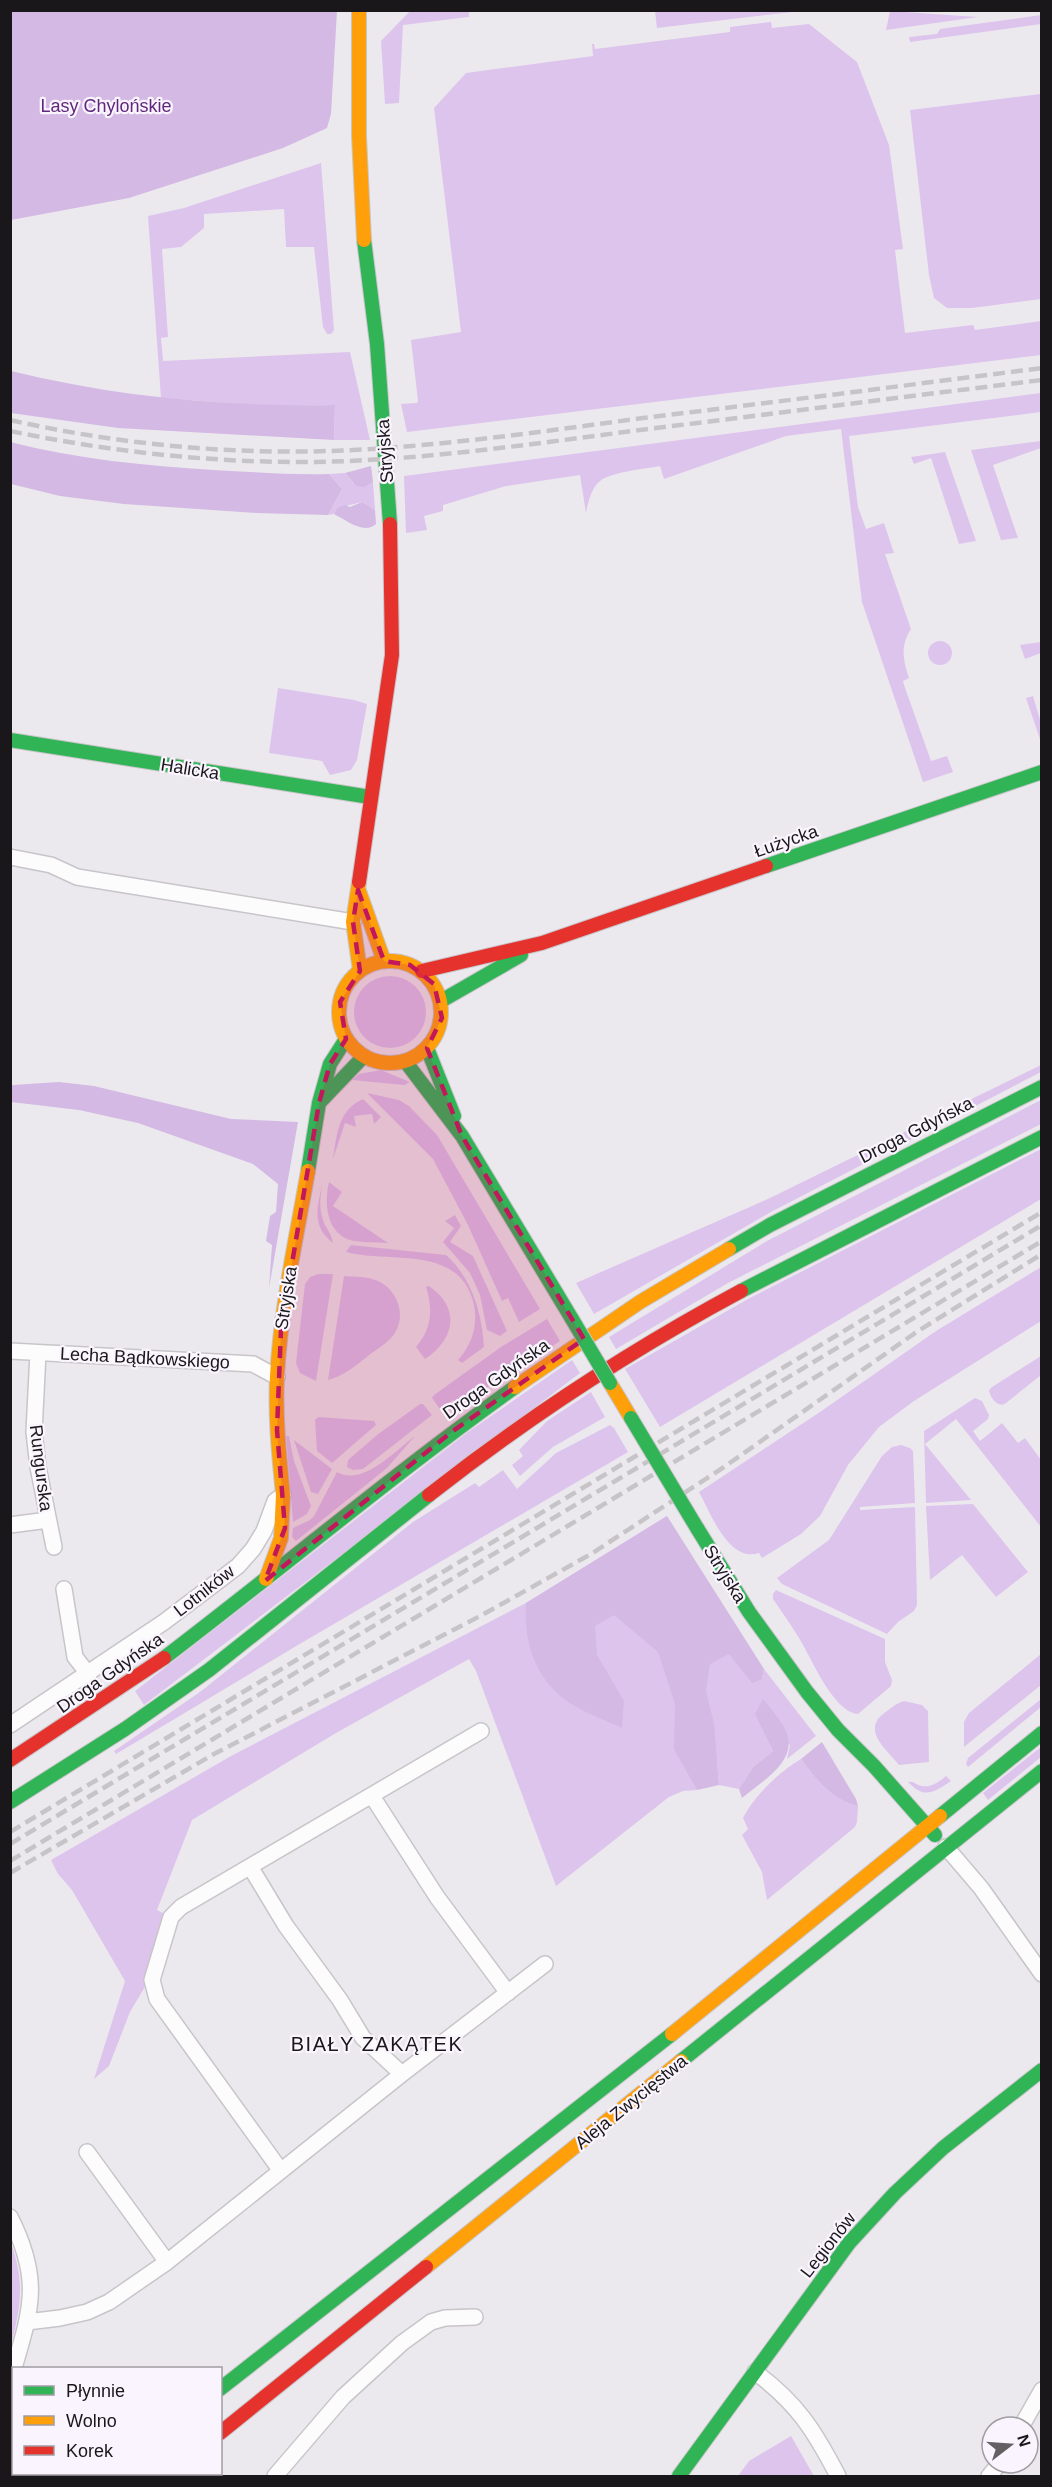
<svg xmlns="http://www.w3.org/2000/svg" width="1052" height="2487" font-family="Arial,sans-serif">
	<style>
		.green { fill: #ddc4ed }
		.forest { fill: #d3b9e3 }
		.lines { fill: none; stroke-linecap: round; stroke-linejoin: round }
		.street-casing { stroke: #c8c5ca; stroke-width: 18 }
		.fast-casing { stroke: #c8c5ca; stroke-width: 16 }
		.slow-casing { stroke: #c8c5ca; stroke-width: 16 }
		.jam-casing { stroke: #c8c5ca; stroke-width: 16 }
		.street { stroke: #fcfcfc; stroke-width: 15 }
		.fast { stroke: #30b455; stroke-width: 14 }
		.slow { stroke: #ff9f0a; stroke-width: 14 }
		.jam { stroke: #e5322d; stroke-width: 14 }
		.rail { stroke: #c6c4c6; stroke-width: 4.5; stroke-dasharray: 12 6; stroke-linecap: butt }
		.fast-bridge-casing { stroke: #c8c5ca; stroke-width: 16; stroke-linecap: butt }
		.fast-bridge { stroke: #30b455; stroke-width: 14 }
		.marked { fill: #c2185b; fill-opacity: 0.2; stroke: #c2185b; stroke-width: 4.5; stroke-dasharray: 12 8; stroke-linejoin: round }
		.labels { text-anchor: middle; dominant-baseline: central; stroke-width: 4.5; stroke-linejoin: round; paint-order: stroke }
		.park-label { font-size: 18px; fill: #60287d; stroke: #faf4fe }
		.street-label { font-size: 18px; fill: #19171a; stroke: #faf4fe }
		.neighbourhood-label { font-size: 20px; letter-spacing: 1.5px; fill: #19171a; stroke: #faf4fe }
	</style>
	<rect width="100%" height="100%" fill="#ece9ee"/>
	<path class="green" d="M410 11H469V17L403 25 399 103 385 104 381 41Z
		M655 11 801 10V11L657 28Z
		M890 11 978 17 886 30Z
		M1041 15V24L910 42 909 37 937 34 940 29Z
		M771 22 772 28 809 24 857 62 889 145 903 249 895 250 905 333 973 325 975 330 1041 321V355L407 432 401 404 417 403 418 401 411 340 461 332 434 108 466 73 593 56 592 44H594L595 49 730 32V27Z
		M1041 94V299L972 308H947L934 298 929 275 910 110Z
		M321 163 334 330 331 334H327L323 327 314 247H286L284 209 204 214V228L181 247 162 249 168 337 161 338 163 361 350 352 370 440H334L335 405 266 406 161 398 148 216 184 208Z
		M1041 393V412L849 436 858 507 866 529 884 523 894 553 885 554 911 629C900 646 903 660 909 678L903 681 904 685 931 761 947 756 953 772 923 782 862 602 841 429 786 436 664 479 660 466C645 469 609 472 599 482 591 489 588 503 586 513L580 475 506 486 443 505V511L424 516 427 530 406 533 404 476Z
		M1041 441V448L993 465 1018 538 1001 540 971 450Z
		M945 452 976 541 959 544 931 458 914 464 911 457Z
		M345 473 353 483 365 487 373 482 375 510 362 502 337 508 334 514 328 515 342 489 329 474Z
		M928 653a12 12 0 1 1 24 0a12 12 0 1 1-24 0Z
		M1041 642V653L1025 659 1020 645Z
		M278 688 354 700 367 704 357 760 351 770 330 775 322 761 269 753Z
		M1033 696 1041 723V742L1026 698Z
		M354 1012a36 36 0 1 1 72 0a36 36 0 1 1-72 0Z
		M1041 1065V1072L771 1212 594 1314 576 1283 770 1198Z
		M381 1070 410 1082 404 1085 352 1080 359 1074Z
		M367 1093 399 1100 409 1106 437 1135 540 1309 519 1322 508 1298 502 1301 468 1225 433 1159Z
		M363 1099 381 1117 374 1124 372 1114 354 1116 356 1127 345 1123 333 1159C337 1134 338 1110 363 1099Z
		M1041 1100V1124L728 1283 616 1349 609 1337 767 1241Z
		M1041 1149V1199L660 1427 625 1369 748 1299Z
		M323 1181C320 1196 318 1210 325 1225 329 1232 332 1236 333 1243 310 1226 318 1204 323 1181Z
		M329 1182 342 1192 333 1206 388 1243C376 1242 361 1243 350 1240 326 1232 324 1202 329 1182Z
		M455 1215 461 1226 450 1242 473 1256 507 1331 500 1336 487 1330 480 1295 470 1273 443 1242 454 1228 445 1221Z
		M351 1245 446 1255C472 1278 482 1313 484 1347L462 1363 458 1360C472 1344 478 1326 474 1305 460 1243 389 1264 346 1252Z
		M1041 1267V1321L914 1401 879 1427 848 1465 820 1516 801 1534 762 1558 759 1553C729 1563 711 1514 699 1492L820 1412 936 1331Z
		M318 1274H333L316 1381 300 1373 296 1363 305 1284 310 1277Z
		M344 1276C353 1277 363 1276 372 1279 394 1284 407 1311 396 1331 391 1341 377 1349 368 1356 355 1366 344 1376 328 1380Z
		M429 1286C461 1308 455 1339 425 1359L416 1347C432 1328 433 1309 426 1287Z
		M547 1319 560 1341 511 1374 457 1404 453 1400 440 1409 432 1398 434 1395 501 1347Z
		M1041 1356V1375L1006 1403 1002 1405C995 1404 990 1397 989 1390L992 1387Z
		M572 1360 580 1373 144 1705 135 1691 468 1432Z
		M591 1392 605 1417 553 1447 520 1476 512 1465 523 1456 519 1450 547 1421Z
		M975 1398 982 1401 989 1415 988 1419 973 1431 980 1441 1002 1423 1018 1443 1025 1438 1041 1460V1527L956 1419 925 1444 971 1500 926 1503 924 1431Z
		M420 1404H423L432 1415 363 1469 353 1470 347 1467 348 1460 377 1435Z
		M318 1417 374 1421 376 1425 332 1463 317 1451 315 1420Z
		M610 1425 614 1428 628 1452 298 1645 116 1754 114 1751 200 1692 413 1522 475 1483 479 1487 503 1470 517 1489 556 1453Z
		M286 1436H289L294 1461 311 1506 307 1514 293 1522Z
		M415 1436 387 1468 296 1541 292 1537 293 1528 310 1520 314 1516 337 1472C362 1487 395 1451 415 1436Z
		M294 1440 332 1469 318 1494 311 1492Z
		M901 1445 910 1448 913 1451 915 1503 860 1507V1510L915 1507 917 1605 914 1611 898 1622 887 1634 782 1584 777 1578 829 1540 882 1456 892 1447Z
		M973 1504 1028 1572 996 1597 962 1555 930 1580 926 1506Z
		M667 1516 711 1620 762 1679 764 1669 816 1736 787 1759 790 1745 762 1726 773 1751 753 1767 739 1789 719 1785 717 1761 692 1780 697 1790 683 1791 669 1797 556 1886 476 1671 469 1659 336 1733 192 1820 157 1910 167 1915 146 1985 130 2012 109 2066 94 2079 125 1981 72 1890 58 1874 51 1860 231 1756 526 1603Z
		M776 1590 885 1639V1662L892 1680 891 1686 858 1714C833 1712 811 1657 799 1638 791 1625 782 1612 773 1599V1594Z
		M1041 1654V1685L964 1747V1722L969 1713Z
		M1041 1699V1707L968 1767 966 1764 968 1758Z
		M904 1701 922 1705 928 1711 929 1762 899 1765C887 1750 862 1731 883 1714 890 1709 896 1703 904 1701Z
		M1041 1747V1757L988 1800 983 1793Z
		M801 1759C815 1779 833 1801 858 1806L857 1822 855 1827 767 1900 762 1872 742 1835 748 1829 743 1818C754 1796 780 1771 801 1759Z
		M946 1776 951 1781C933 1793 924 1799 908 1782 915 1781 915 1785 922 1786 931 1788 940 1781 946 1776Z
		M11 2243C25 2283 21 2305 11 2345Z
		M791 2436 814 2476H738L749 2461Z"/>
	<path class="forest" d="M11 10 337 11 331 114 327 128 283 148 129 198 11 220Z
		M11 371C117 397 226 407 335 405L334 440 118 428 11 413Z
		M10 442C77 459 146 466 214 470 253 472 290 475 329 474L342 489 328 515 257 513 124 504 60 496 11 484Z
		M371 466 373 482 365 487 356 486 345 473Z
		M362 502 375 510 376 524C364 535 346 520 334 514L337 508 345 505 350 507Z
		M59 1082 94 1086 231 1119 298 1122 269 1288 272 1245 266 1241 270 1216 276 1212 278 1184 253 1164 138 1123 79 1110 11 1102V1086L13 1085Z
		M667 1516 764 1669 762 1679 752 1683 729 1654 710 1664 706 1691 714 1724 719 1785 697 1790 674 1749 675 1704 658 1652 614 1615 595 1626 597 1655 624 1701 622 1728C605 1720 578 1710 564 1699 533 1674 524 1641 526 1603Z
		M763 1699C771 1709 780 1719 785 1729 801 1760 762 1781 742 1798L739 1789 753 1767 773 1751 755 1714Z
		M822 1742 856 1799 858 1806C833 1801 815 1779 801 1759Z"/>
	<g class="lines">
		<g class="street-casing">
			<path id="street" d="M10 857 51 865 77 877 353 922
				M10 1351 253 1364 277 1377
				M38 1353 34 1432 38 1467 54 1547
				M10 1525 48 1520
				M64 1589 75 1657 89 1675
				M10 1725 164 1622 238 1566 253 1549 264 1531 275 1501 283 1495
				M372 1796 437 1897 508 1993
				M946 1847 981 1888 1042 1974
				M251 1868 286 1926 340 2000 363 2038 402 2074
				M87 2152 167 2262
				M281 2171 157 1999 152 1980 171 1917 181 1907 481 1731
				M10 2217C41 2278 32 2307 14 2368
				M27 2322 60 2318 87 2312 109 2302 167 2262 402 2074 545 1964
				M755 2372C797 2403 814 2430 838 2476
				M1021 2427 1042 2390
				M275 2476 343 2397 402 2343 431 2322 445 2318 475 2317
				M989 2476 1000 2463"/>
		</g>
		<g class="fast-casing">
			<path id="fast" d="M364 240 377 344 390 524
				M10 740 370 797
				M766 866 1042 772
				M441 1001 521 955
				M427 1048 454 1116
				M405 1061 462 1136 572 1319
				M320 1102 364 1056
				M308 1171 319 1103 330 1064 346 1039
				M729 1249 770 1225 1042 1087
				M741 1291 1042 1137
				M697 1528 749 1612 807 1692 838 1730 874 1766 935 1835
				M164 1658C282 1568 395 1473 515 1387
				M10 1802 125 1729 209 1670 429 1495
				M940 1816 1042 1733
				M681 2061 1042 1771
				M220 2389 672 2034
				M167 2476 171 2474
				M679 2476 849 2243 895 2193 943 2148 1042 2070"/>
		</g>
		<g class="slow-casing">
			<path id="slow" d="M359 10V136L364 240
				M359 882 353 922 360 971
				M359 891 384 961
				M339 1012a51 51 0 1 1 102 0a51 51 0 1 1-102 0Z
				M610 1383 631 1418
				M515 1387 640 1302 729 1249
				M283 1495C279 1455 275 1416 277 1376 281 1307 296 1239 308 1171
				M266 1579 281 1538 283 1495
				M672 2034 940 1816
				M426 2267 681 2061"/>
		</g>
		<g class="jam-casing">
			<path id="jam" d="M359 882 392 655 390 524
				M422 971 542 943 766 866
				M429 1495C527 1418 631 1350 741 1291
				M10 1760 164 1658
				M220 2433 426 2267
				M108 2476 112 2474"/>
		</g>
		<use href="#street" class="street"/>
		<use href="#fast" class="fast"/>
		<use href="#slow" class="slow"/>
		<use href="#jam" class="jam"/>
		<path class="rail" d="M10 420C121 445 239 456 353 450 450 445 546 431 643 418 776 402 909 385 1042 368
			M10 431C111 452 213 463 316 462 427 460 538 443 648 429 779 413 910 396 1042 380
			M10 1832 1042 1212
			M10 1844 1042 1225
			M10 1861 1042 1241
			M10 1873 214 1754 482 1615 591 1554 724 1467 918 1331 1042 1254"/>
		<g class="fast-bridge-casing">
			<path id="fast-bridge" d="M572 1319 610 1383
				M631 1418 697 1528"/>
		</g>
		<use href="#fast-bridge" class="fast-bridge"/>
	</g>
	<path class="marked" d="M358 890 384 961 410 965 434 984 442 1018 427 1048 462 1136 584 1339 453 1431 265 1581 285 1528 277 1430 281 1329 319 1103 330 1064 346 1039 340 1002 360 971 353 922Z"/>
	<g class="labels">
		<g class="park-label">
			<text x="106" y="106">Lasy Chylońskie</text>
		</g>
		<g class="street-label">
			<text transform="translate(385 451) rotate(-94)">Stryjska</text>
			<text transform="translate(190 769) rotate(9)">Halicka</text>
			<text transform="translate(786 841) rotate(-19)">Łużycka</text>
			<text transform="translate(916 1130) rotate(-27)">Droga Gdyńska</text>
			<text transform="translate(286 1298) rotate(-81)">Stryjska</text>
			<text transform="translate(145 1358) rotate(3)">Lecha Bądkowskiego</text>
			<text transform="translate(496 1379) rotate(-35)">Droga Gdyńska</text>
			<text transform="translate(41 1468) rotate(83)">Rungurska</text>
			<text transform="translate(725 1574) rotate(58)">Stryjska</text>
			<text transform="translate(204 1591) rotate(-38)">Lotników</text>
			<text transform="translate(110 1673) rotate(-35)">Droga Gdyńska</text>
			<text transform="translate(631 2102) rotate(-39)">Aleja Zwycięstwa</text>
			<text transform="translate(828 2245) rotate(-52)">Legionów</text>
		</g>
		<g class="neighbourhood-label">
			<text x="377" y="2044">BIAŁY ZAKĄTEK</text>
		</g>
	</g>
	<rect width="1052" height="2487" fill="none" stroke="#19171a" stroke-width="24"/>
	<rect x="12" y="2367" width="210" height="108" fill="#faf4fe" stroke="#a09ca3" stroke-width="1.5"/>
	<rect x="24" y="2386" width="30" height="9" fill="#30b455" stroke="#a09ca3" stroke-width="1.5"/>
	<text x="66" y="2397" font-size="18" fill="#19171a">Płynnie</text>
	<rect x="24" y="2416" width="30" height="9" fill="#ff9f0a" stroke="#a09ca3" stroke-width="1.5"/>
	<text x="66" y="2427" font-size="18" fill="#19171a">Wolno</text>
	<rect x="24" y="2446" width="30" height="9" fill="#e5322d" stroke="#a09ca3" stroke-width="1.5"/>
	<text x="66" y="2457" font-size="18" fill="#19171a">Korek</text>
	<g transform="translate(1010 2445) rotate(73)"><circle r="28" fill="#faf4fe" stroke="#a09ca3" stroke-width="1.5"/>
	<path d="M0-4.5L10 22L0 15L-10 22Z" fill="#636064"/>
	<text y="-9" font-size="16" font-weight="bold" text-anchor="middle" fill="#19171a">N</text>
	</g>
</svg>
